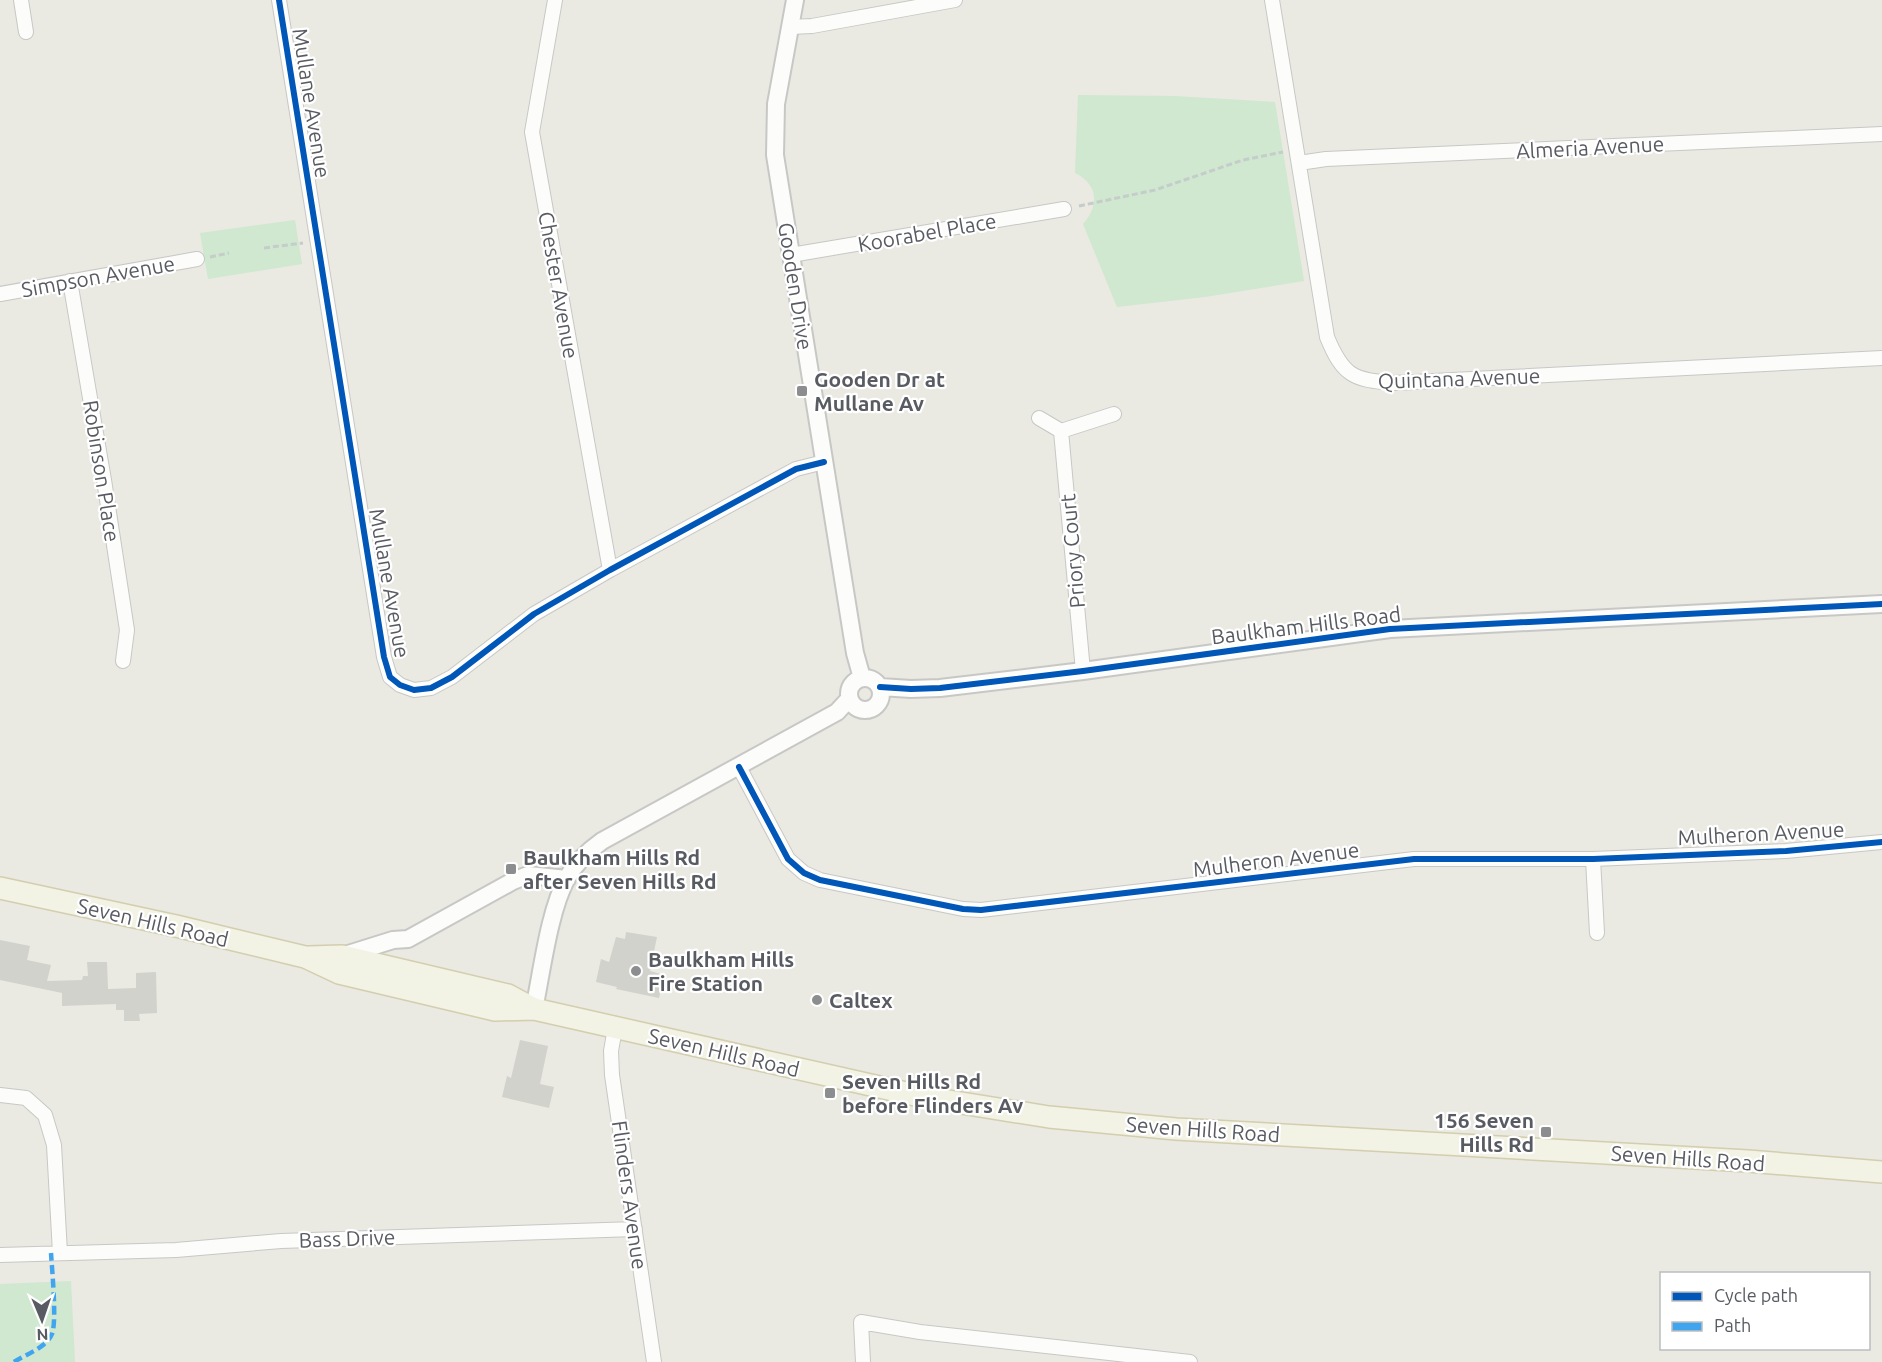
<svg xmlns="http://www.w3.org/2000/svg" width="1882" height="1362" font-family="Ubuntu,sans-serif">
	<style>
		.green { fill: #cfe8cf }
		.building { fill: #d2d2cd }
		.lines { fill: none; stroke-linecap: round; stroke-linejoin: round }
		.minor-casing { stroke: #c7c8c6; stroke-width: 16 }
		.tertiary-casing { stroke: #c7c8c6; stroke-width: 20 }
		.primary-casing { stroke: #d3ceae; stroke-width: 24 }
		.path { stroke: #c5ccca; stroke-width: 3; stroke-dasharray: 6 3; stroke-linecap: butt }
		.minor { stroke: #fcfcfb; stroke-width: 14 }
		.tertiary { stroke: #fcfcfb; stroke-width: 16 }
		.primary { stroke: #f2f2e5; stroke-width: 21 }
		.quiet { stroke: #40a5ee; stroke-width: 4.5; stroke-dasharray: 9 4.5; stroke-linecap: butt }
		.cycleway-casing { stroke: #fff; stroke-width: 10 }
		.cycleway { stroke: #0057b8; stroke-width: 6 }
		.poi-dot { fill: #8b8d8f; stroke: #fff; stroke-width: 2 }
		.labels { text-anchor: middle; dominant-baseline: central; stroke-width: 4.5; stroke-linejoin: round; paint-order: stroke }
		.street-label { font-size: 21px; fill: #585b62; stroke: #fff }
		.poi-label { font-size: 21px; font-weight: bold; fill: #585b62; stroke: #fff; text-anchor: start }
	</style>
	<rect width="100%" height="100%" fill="#eae9e2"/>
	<path class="green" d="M1078 95 1174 96 1275 102 1304 281 1205 297 1117 307 1083 224C1099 206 1099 185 1075 173Z
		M295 220 302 264 208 279 200 233Z
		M71 1281 75 1362H0V1284Z"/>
	<path class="building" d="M626 932 657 937 650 971 664 975 659 998 616 989 617 987 596 982 601 959 609 962 616 937 625 939Z
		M0 940 30 946 27 960 51 965 47 981 82 980 83 976H88L87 962H107L108 989 136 988V973L156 972 157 1013 139 1014 140 1021H124V1010H116V1004L62 1006V993L0 980Z
		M520 1040 548 1046 540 1084 554 1087 549 1108 502 1097 507 1076 511 1078Z"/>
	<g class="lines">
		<g class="minor-casing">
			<path id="minor" d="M21 0 26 32
				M279 0 384 657 390 677 400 685 414 690 431 688 452 677 534 614 610 570 796 469 824 462
				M555 0 532 132 610 570
				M1272 0 1327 337C1343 376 1353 380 1394 383L1882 358
				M790 27 812 26 955 0
				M1299 163 1326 159 1882 134
				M791 255 1064 209
				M70 281 104 480 127 630 123 661
				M0 294 197 259
				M1039 418 1061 431 1083 671
				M1061 431 1114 414
				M739 767 788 859 804 873 820 880 963 909 981 910 1414 859H1593L1786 851 1882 842
				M1593 859 1597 933
				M615 1028 611 1051 612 1075 654 1362
				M0 1095 26 1098 45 1115 54 1145 60 1253
				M0 1255 176 1250 281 1241 635 1229
				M863 1362 861 1322 920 1332 1190 1362"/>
		</g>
		<g class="tertiary-casing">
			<path id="tertiary" d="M795 0 776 104 775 155 855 653 862 678
				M849 694a16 16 0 1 1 32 0a16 16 0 1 1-32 0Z
				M880 687 911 689 940 688 1083 671 1390 629 1882 604
				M342 956 393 940 408 939 513 881 528 875 567 879
				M534 1009C542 971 549 911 567 878 576 862 588 851 602 841L837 712 849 699"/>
		</g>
		<g class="primary-casing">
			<path id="primary" d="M0 888 176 926 305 957 339 973 495 1010 534 1009 924 1097 1049 1117 1176 1129 1748 1161 1882 1172
				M309 957 342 956 508 995 534 1009"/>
		</g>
		<path class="path" d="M1079 206 1155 190 1243 160 1283 152
			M264 248 303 243
			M210 257 229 253"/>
		<use href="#minor" class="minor"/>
		<use href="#tertiary" class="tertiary"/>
		<use href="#primary" class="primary"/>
		<path class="quiet" d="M14 1362C25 1355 47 1347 52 1334 57 1321 52 1270 51 1253"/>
		<g class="cycleway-casing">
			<path id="cycleway" d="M279 0 384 657 390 677 400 685 414 690 431 688 452 677 534 614 610 570 796 469 824 462
				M880 687 911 689 940 688 1083 671 1390 629 1882 604
				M739 767 788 859 804 873 820 880 963 909 981 910 1414 859H1593L1786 851 1882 842"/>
		</g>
		<use href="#cycleway" class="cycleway"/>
	</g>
	<g class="poi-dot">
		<rect x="796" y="385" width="12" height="12" rx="3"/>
		<rect x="505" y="863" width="12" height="12" rx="3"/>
		<circle cx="636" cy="971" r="6"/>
		<circle cx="817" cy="1000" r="6"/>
		<rect x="824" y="1087" width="12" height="12" rx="3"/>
		<rect x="1540" y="1126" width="12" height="12" rx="3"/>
	</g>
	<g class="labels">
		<g class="street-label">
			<text transform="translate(312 103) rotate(81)">Mullane Avenue</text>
			<text transform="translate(1590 147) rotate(-3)">Almeria Avenue</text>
			<text transform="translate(927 232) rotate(-10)">Koorabel Place</text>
			<text transform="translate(98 276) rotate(-10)">Simpson Avenue</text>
			<text transform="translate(559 285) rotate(80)">Chester Avenue</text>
			<text transform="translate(796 286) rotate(81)">Gooden Drive</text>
			<text transform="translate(1459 378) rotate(-2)">Quintana Avenue</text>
			<text transform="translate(102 471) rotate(81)">Robinson Place</text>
			<text transform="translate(1072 551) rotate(-95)">Priory Court</text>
			<text transform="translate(390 583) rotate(80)">Mullane Avenue</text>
			<text transform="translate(1306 625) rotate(-7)">Baulkham Hills Road</text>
			<text transform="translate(1761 833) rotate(-3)">Mulheron Avenue</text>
			<text transform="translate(1276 859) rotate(-7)">Mulheron Avenue</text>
			<text transform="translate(153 922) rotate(13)">Seven Hills Road</text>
			<text transform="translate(724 1052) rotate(13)">Seven Hills Road</text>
			<text transform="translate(1203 1129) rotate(4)">Seven Hills Road</text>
			<text transform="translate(1688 1158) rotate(4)">Seven Hills Road</text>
			<text transform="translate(630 1195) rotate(82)">Flinders Avenue</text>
			<text transform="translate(347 1238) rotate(-2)">Bass Drive</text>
		</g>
		<g class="poi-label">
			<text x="814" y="379">Gooden Dr at<tspan x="814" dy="24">Mullane Av</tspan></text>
			<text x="523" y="857">Baulkham Hills Rd<tspan x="523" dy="24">after Seven Hills Rd</tspan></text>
			<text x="648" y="959">Baulkham Hills<tspan x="648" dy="24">Fire Station</tspan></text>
			<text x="829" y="1000">Caltex</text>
			<text x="842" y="1081">Seven Hills Rd<tspan x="842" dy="24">before Flinders Av</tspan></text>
			<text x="1534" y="1120" text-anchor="end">156 Seven<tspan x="1534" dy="24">Hills Rd</tspan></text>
		</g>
	</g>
	<rect x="1660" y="1272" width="210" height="78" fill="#ffffff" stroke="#bcbdc0" stroke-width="1.5"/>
	<rect x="1672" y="1292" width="30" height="9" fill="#0057b8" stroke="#bcbdc0" stroke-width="1.5"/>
	<text x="1714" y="1302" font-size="18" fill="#585b62">Cycle path</text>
	<rect x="1672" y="1322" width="30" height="9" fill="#40a5ee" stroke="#bcbdc0" stroke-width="1.5"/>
	<text x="1714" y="1332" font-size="18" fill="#585b62">Path</text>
	<g transform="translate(42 1320) rotate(178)" stroke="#ffffff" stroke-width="4.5" paint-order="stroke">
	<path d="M0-4.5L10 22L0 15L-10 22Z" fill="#585b62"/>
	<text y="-9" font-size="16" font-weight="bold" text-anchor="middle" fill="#585b62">N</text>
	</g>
</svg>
